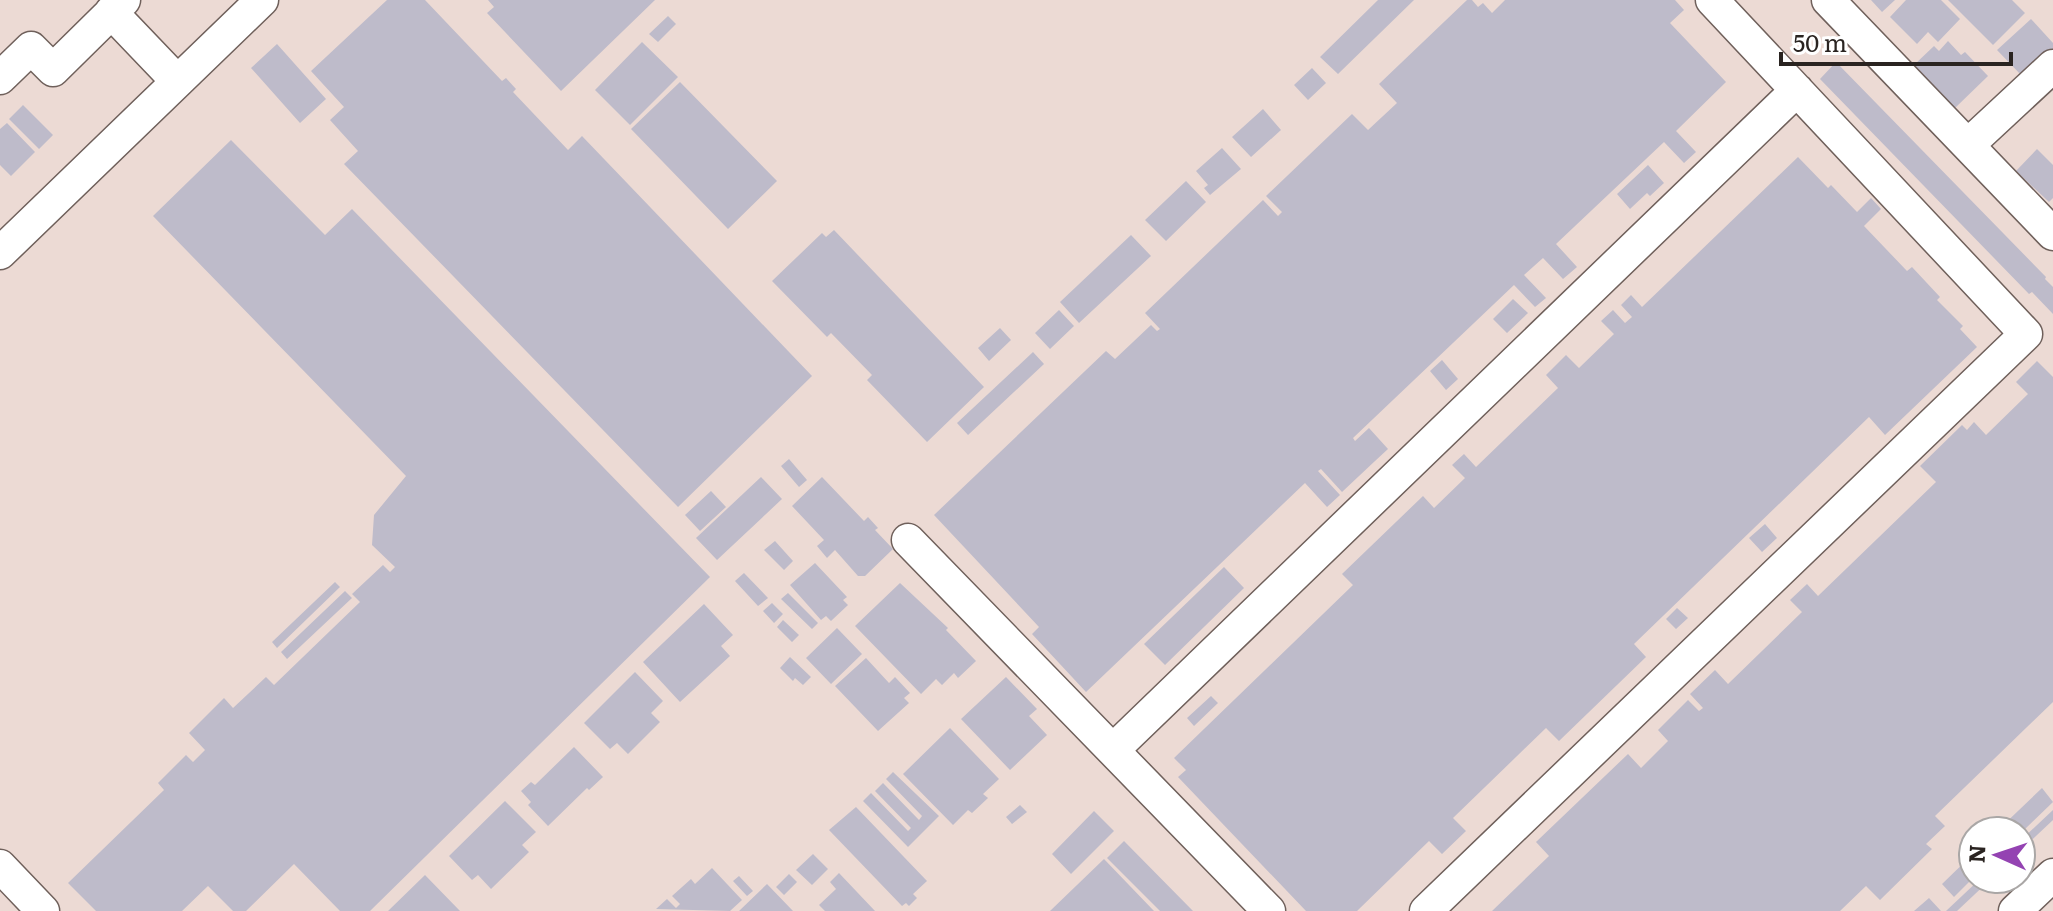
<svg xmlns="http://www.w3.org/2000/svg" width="2053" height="911" font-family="Literata,serif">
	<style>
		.building { fill: #bebbca }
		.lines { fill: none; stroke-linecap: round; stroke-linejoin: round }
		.minor-casing { stroke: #6f605b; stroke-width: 35 }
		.minor { stroke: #fff; stroke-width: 32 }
	</style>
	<rect width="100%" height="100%" fill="#ecdad4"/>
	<path class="building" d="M387 0H425L502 81 506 78 516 89 513 92 568 150 582 136 812 376 678 507 344 164 358 151 330 120 344 107 311 71Z
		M488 0H655L561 91 487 13 494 7Z
		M1378 0H1414L1338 74 1320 57Z
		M1467 0H1472L1478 7 1483 3 1492 13 1505 0H1675L1684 10 1670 23 1726 82 1676 131 1696 152 1684 163 1664 142 1556 244 1577 267 1563 279 1543 258 1524 275 1546 298 1535 307 1514 285 1353 438 1355 441 1369 428 1388 449 1375 461 1342 492 1321 469 1318 471 1340 495 1327 507 1305 483 1086 692 1032 634 1039 627 934 515 1106 351 1115 359 1151 325 1157 331 1160 329 1145 313 1263 200 1278 216 1282 212 1266 196 1352 114 1368 130 1397 103 1379 84Z
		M1871 0H1895L1882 12Z
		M1906 0H1941L1960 19 1938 42 1928 32 1917 44 1890 17Z
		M1948 0H2012L2025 13 1993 45Z
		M668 16 676 24 658 42 649 34Z
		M2031 19 2053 43V49L2023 77 1997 50Z
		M1948 41 1961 55 1965 52 1988 76 1955 108 1914 65 1934 46 1939 51Z
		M642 42 678 77 630 125 595 90Z
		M277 44 326 99 300 123 251 68Z
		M1836 62 2046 277 2045 279 2053 287V314L2032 292 2029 294 1820 79Z
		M1312 68 1326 83 1308 100 1294 85Z
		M680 82 777 181 728 229 631 129Z
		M23 105 53 135 39 149 9 119Z
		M1263 109 1281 130 1251 157 1232 137Z
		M7 123 35 152 11 176 0 165V129Z
		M231 140 325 235 352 209 710 577 370 911H340L294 864 246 911H233L208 886 182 911H96L68 883 164 790 158 783 186 755 193 762 205 750 189 733 224 698 233 708 266 677 274 685 360 602 352 594 383 565 390 572 395 567 372 545 374 515 406 476 153 216Z
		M1222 148 1241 169 1210 195 1204 188 1208 185 1196 171Z
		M2037 149 2053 165V198L2049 202 2016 171Z
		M1798 157 1828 188 1831 185 1857 212 1871 198 1881 209 1864 226 1907 271 1912 267 1940 297 1937 300 1963 326 1960 329 1977 347 1885 435 1869 417 1634 644 1646 657 1559 741 1546 728 1453 818 1466 831 1442 854 1429 841 1357 911H1306L1178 777 1186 770 1174 758 1353 585 1342 574 1423 496 1434 508 1465 478 1452 465 1464 454 1476 467 1558 388 1546 375 1566 355 1579 368 1614 334 1601 321 1613 310 1625 323 1632 317 1621 305 1631 295 1642 307Z
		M1648 165 1664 183 1650 196 1647 193 1630 209 1617 194Z
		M1186 181 1206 202 1166 241 1145 220Z
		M834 230 984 387 927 442 867 380 872 375 831 333 827 337 772 281 822 233 826 237Z
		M1131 235 1151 256 1079 323 1060 302Z
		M1513 299 1528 313 1507 333 1493 319Z
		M1059 310 1074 326 1050 349 1035 333Z
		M1000 328 1011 340 989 361 978 348Z
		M1033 352 1044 364 968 435 957 423Z
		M1442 360 1458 379 1446 390 1430 371Z
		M2037 361 2053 377V702L1935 816 1945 826 1926 844 1932 849 1880 900 1866 886 1840 911H1492L1549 856 1536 842 1628 754 1641 768 1668 741 1658 730 1688 700 1699 711 1703 708 1690 694 1715 670 1728 684 1802 612 1790 600 1807 584 1818 596 1936 482 1920 466 1962 425 1967 430 1974 422 1986 435 2028 394 2016 382Z
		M789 459 807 480 799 487 781 466Z
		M761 477 782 499 717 560 696 538Z
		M822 477 864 521 868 517 878 528 875 530 893 549 865 576H858L835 550 827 558 817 546 824 540 792 506Z
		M711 491 726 507 700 531 685 515Z
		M1765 524 1777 538 1762 552 1749 538Z
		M775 541 793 561 784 570 764 550Z
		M815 563 847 597 843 600 848 605 831 621 826 616 821 620 790 585Z
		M1224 567 1244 588 1165 665 1144 644Z
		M744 573 768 598 758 606 735 581Z
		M335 582 340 587 277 648 272 642Z
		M900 583 948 628 946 630 976 661 958 678 954 673 942 685 936 679 921 694 855 626Z
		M345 591 352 598 287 659 281 652Z
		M788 593 818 623 812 629 781 599Z
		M772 603 783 614 774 623 763 611Z
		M704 604 733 635 721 646 730 656 680 702 643 662Z
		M1677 608 1688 618 1676 629 1666 619Z
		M783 620 799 635 792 642 777 627Z
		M837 628 862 654 831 684 806 658Z
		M790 657 811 677 803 685 795 678 793 681 780 668Z
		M866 658 889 683 895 677 910 693 904 698 909 703 878 731 835 686Z
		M635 672 663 701 651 713 660 722 628 754 617 743 610 749 584 723Z
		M1006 677 1037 709 1029 716 1047 735 1010 770 961 719Z
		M1211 696 1218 703 1194 726 1187 718Z
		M950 728 999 779 983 794 988 798 972 813 968 810 953 825 903 774Z
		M574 747 603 777 589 790 587 788 548 826 528 805 531 802 521 791 531 782 535 785Z
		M893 772 939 816 908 847 863 801 871 793 908 831 911 828 875 791 883 783 919 820 922 816 886 779Z
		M2042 788 2053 802 2023 831H1997Z
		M505 801 536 832 522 845 529 852 491 889 478 875 472 880 449 856Z
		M1020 805 1027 812 1012 824 1006 817Z
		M856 807 927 881 913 894 917 898 909 906 906 903 902 906 829 830Z
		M2053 810V820L2021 850V840Z
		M1094 811 1114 831 1071 874 1052 854Z
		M1124 841 1193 911H1160L1107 858Z
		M813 854 828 869 812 885 796 870Z
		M1973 854V878L1954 897 1942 884Z
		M1104 859 1154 911H1050Z
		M712 868 742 900 730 911 656 909 667 899 676 908 680 904 672 896 691 879 695 884Z
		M839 873 875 911H825L819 905 836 889 830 882Z
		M789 874 797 882 784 895 776 887Z
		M425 875 460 911H388Z
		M739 876 753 891 747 896 733 881Z
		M1980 879H1991L1957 911H1946Z
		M767 884 793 911H739Z
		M1929 898 1941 911H1914Z"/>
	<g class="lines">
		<g class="minor-casing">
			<path id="minor" d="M1828 0 2053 234
				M111 12 177 81
				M0 78 31 48 53 70 124 0
				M1968 145 2053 66
				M0 253 262 0
				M908 540 1269 911
				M1113 750 1797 90
				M0 866 43 911
				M1426 911 2026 334 1712 0
				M2015 911 2053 875"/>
		</g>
		<use href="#minor" class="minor"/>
	</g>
	<g transform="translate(1997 855) rotate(273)"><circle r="38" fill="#ffffff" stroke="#aaa7a6" stroke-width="2"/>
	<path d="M0-6L14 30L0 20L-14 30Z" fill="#9443b2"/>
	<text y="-12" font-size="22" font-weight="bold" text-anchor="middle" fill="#2a2421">N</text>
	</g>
	<path d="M1781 52v12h230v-12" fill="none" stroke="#2a2421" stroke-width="4"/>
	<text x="1793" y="52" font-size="24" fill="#2a2421" stroke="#ffffff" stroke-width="6" paint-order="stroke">50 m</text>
</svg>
